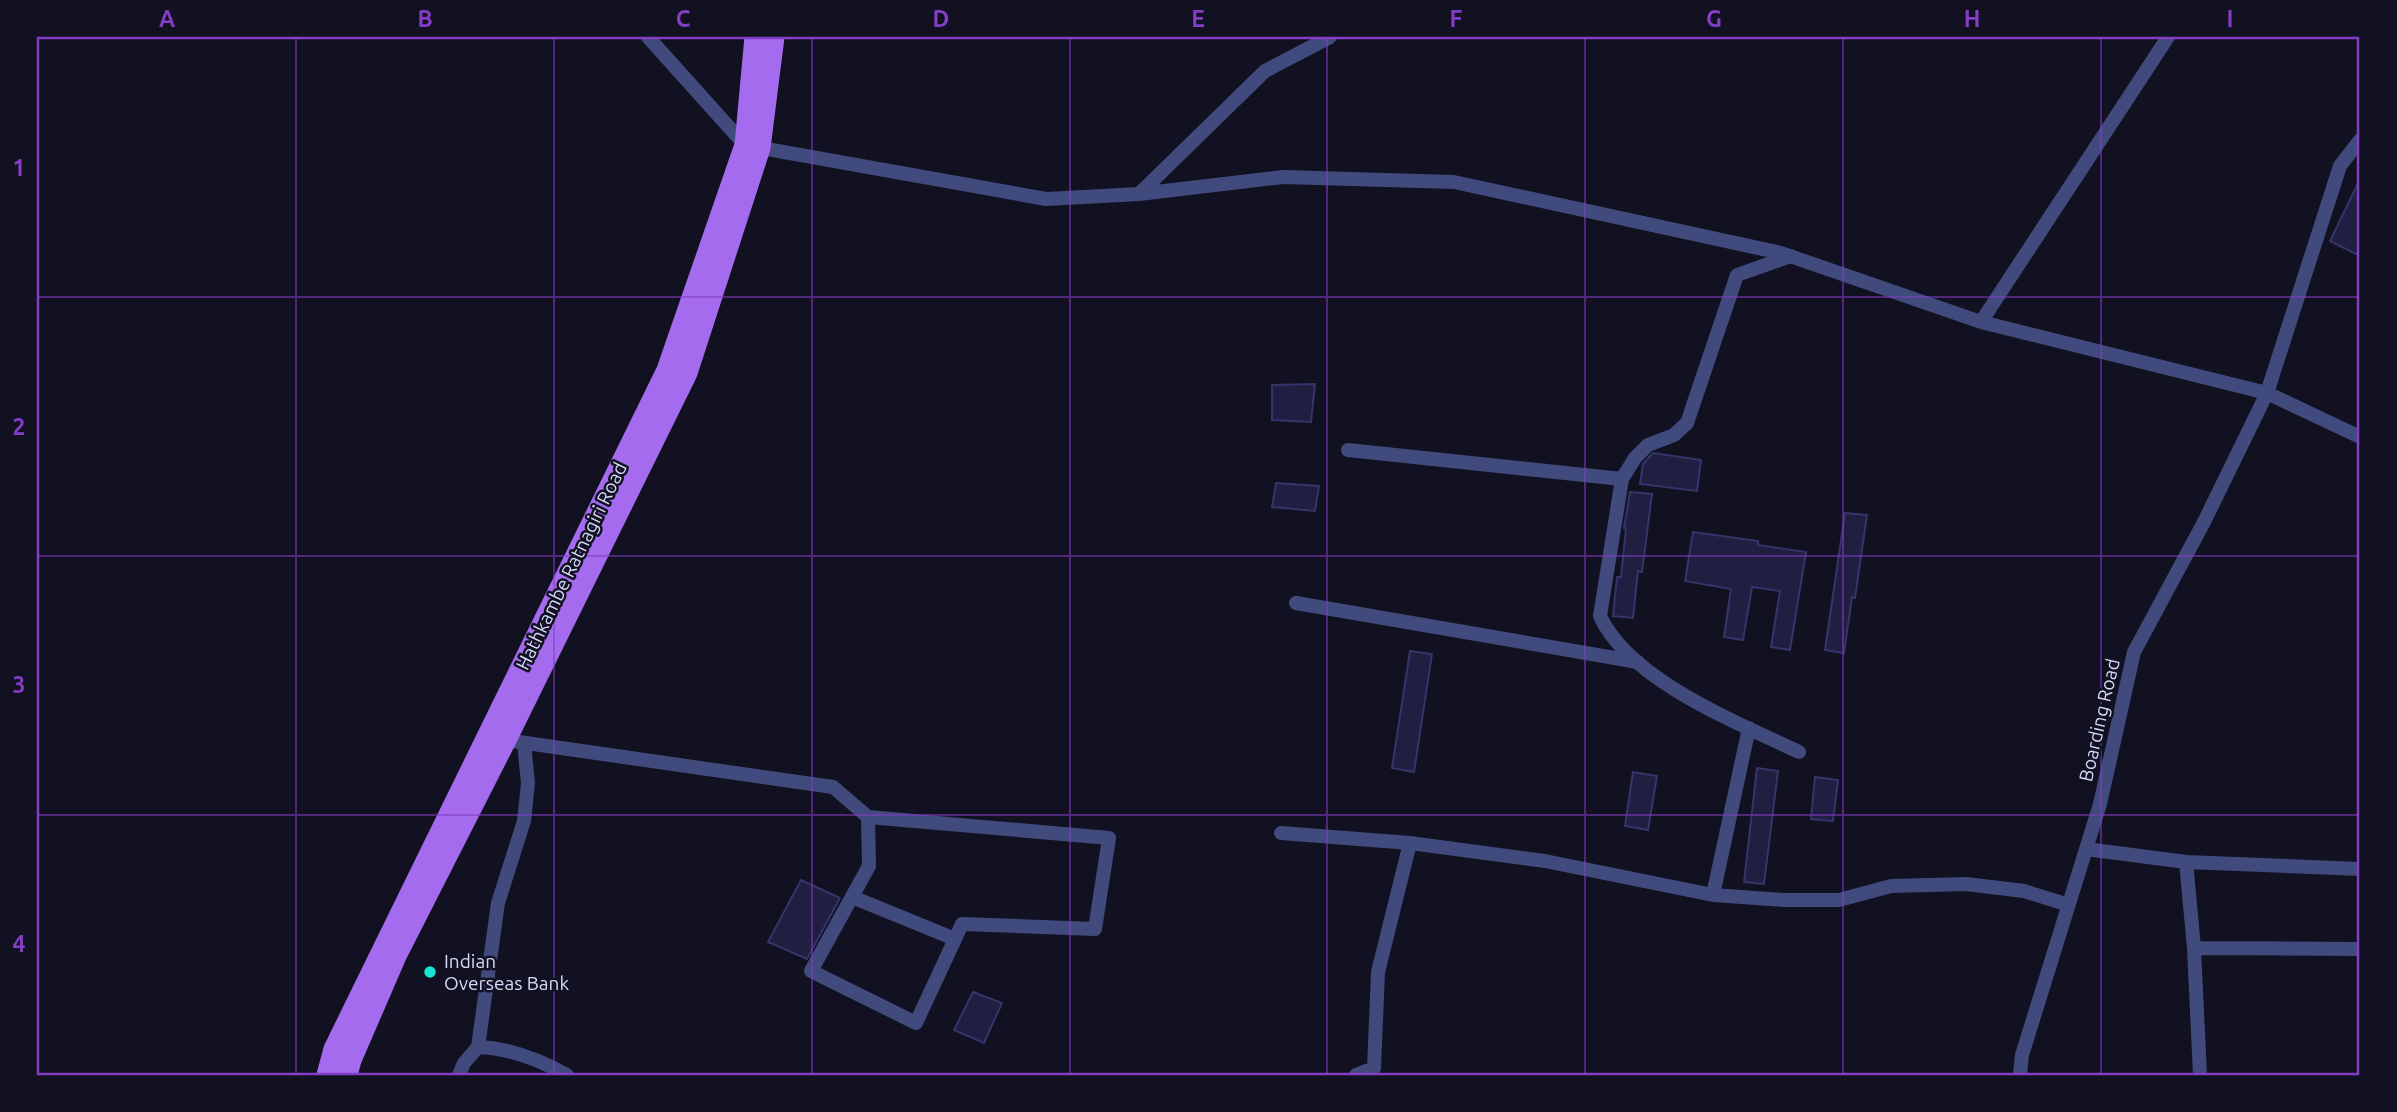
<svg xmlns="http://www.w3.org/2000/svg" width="2397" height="1112" font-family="Ubuntu,sans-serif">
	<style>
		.building { fill: #201f41; stroke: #35346b; stroke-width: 2 }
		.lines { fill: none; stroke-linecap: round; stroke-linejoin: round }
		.street { stroke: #414a7c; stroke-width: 14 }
		.primary { stroke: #a56bee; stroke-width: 21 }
		.grid { fill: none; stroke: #843dc5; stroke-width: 2; stroke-opacity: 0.55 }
		.poi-dot { fill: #1be3d3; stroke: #112; stroke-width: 2.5 }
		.labels { text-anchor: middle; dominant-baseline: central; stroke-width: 5; stroke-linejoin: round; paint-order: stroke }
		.street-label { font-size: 19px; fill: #d7d9fa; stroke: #112 }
		.poi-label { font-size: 19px; fill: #d7d9fa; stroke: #112; text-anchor: start }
		.neatline { fill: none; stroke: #843dc5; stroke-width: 2.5 }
		.grid-label { font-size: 23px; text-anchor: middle; font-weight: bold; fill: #843dc5 }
	</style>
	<rect width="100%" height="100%" fill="#112"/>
	<path class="building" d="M2360 179V256L2330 241Z
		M1315 384 1311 422 1272 420V385Z
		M1653 453 1701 460 1697 491 1640 484 1643 464Z
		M1276 483 1319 486 1315 511 1272 507Z
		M1630 492 1652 494 1642 572 1638 571 1633 618 1613 616 1617 577H1621L1626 528H1624Z
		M1845 513 1867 515 1855 598 1852 597 1844 653 1825 650Z
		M1693 532 1758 541V545L1806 552 1790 650 1771 647 1780 591 1752 587 1743 640 1724 637 1731 589 1685 581Z
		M1410 651 1432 654 1414 772 1392 768Z
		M1757 768 1778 771 1764 884 1744 882Z
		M1633 772 1657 776 1648 830 1625 826Z
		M1815 777 1838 780 1833 821 1811 819Z
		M801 880 840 898 807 959 768 942Z
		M973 992 1002 1003 984 1043 954 1030Z"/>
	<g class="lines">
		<path class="street" d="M648 37 745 145 1046 199 1139 194 1283 177 1454 182 1781 253 1981 322 2267 393 2360 437
			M1139 194 1265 71 1330 37
			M1791 256 1737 275 1687 423 1674 435 1648 445 1635 458 1622 479 1600 616C1629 680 1738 723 1799 752
			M1981 322 2168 37
			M1348 450 1622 479
			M1296 603 1638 662
			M498 739 833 787 868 817 1109 838 1095 929 962 924 916 1023 811 971 869 866 868 817
			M1281 833 1410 843
			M2086 849 2186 862 2360 869
			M2186 862 2194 948 2200 1075
			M1713 895 1749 728
			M852 897 955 939
			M2194 948 2360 949
			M478 1047 498 903 524 821 528 783 524 743
			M459 1075 464 1063 478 1047C510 1048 540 1060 567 1075
			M1356 1075 1374 1068 1378 972 1410 843 1545 861 1713 895 1784 900H1839L1891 886 1966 884 2024 891 2069 905
			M2020 1075 2022 1055 2100 804 2134 652 2204 522 2267 393 2340 166 2360 140"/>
		<path class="primary" d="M327 1075 334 1049 667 370 745 145 755 37
			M347 1075 351 1060 396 956 506 740 687 373 760 148 774 37"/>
	</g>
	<path class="grid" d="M296 37V1075M554 37V1075M812 37V1075M1070 37V1075M1327 37V1075M1585 37V1075M1843 37V1075M2101 37V1075M37 297H2360M37 556H2360M37 815H2360"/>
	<circle class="poi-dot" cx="430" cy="972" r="7"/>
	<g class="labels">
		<g class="street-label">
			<text transform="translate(571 566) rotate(-64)">Hathkambe Ratnagiri Road</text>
			<text transform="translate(2099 720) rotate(-77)">Boarding Road</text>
		</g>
		<g class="poi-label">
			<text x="444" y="961">Indian<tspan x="444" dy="22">Overseas Bank</tspan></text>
		</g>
	</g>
	<rect width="2397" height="1112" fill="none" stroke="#111122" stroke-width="77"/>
	<rect x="38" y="38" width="2320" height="1036" class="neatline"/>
	<g class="grid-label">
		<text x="167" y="27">A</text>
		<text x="425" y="27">B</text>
		<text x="683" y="27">C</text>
		<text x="941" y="27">D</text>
		<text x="1198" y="27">E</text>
		<text x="1456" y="27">F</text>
		<text x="1714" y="27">G</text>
		<text x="1972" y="27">H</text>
		<text x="2230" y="27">I</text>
		<text x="19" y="176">1</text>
		<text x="19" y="435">2</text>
		<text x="19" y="693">3</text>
		<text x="19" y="952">4</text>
	</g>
</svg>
